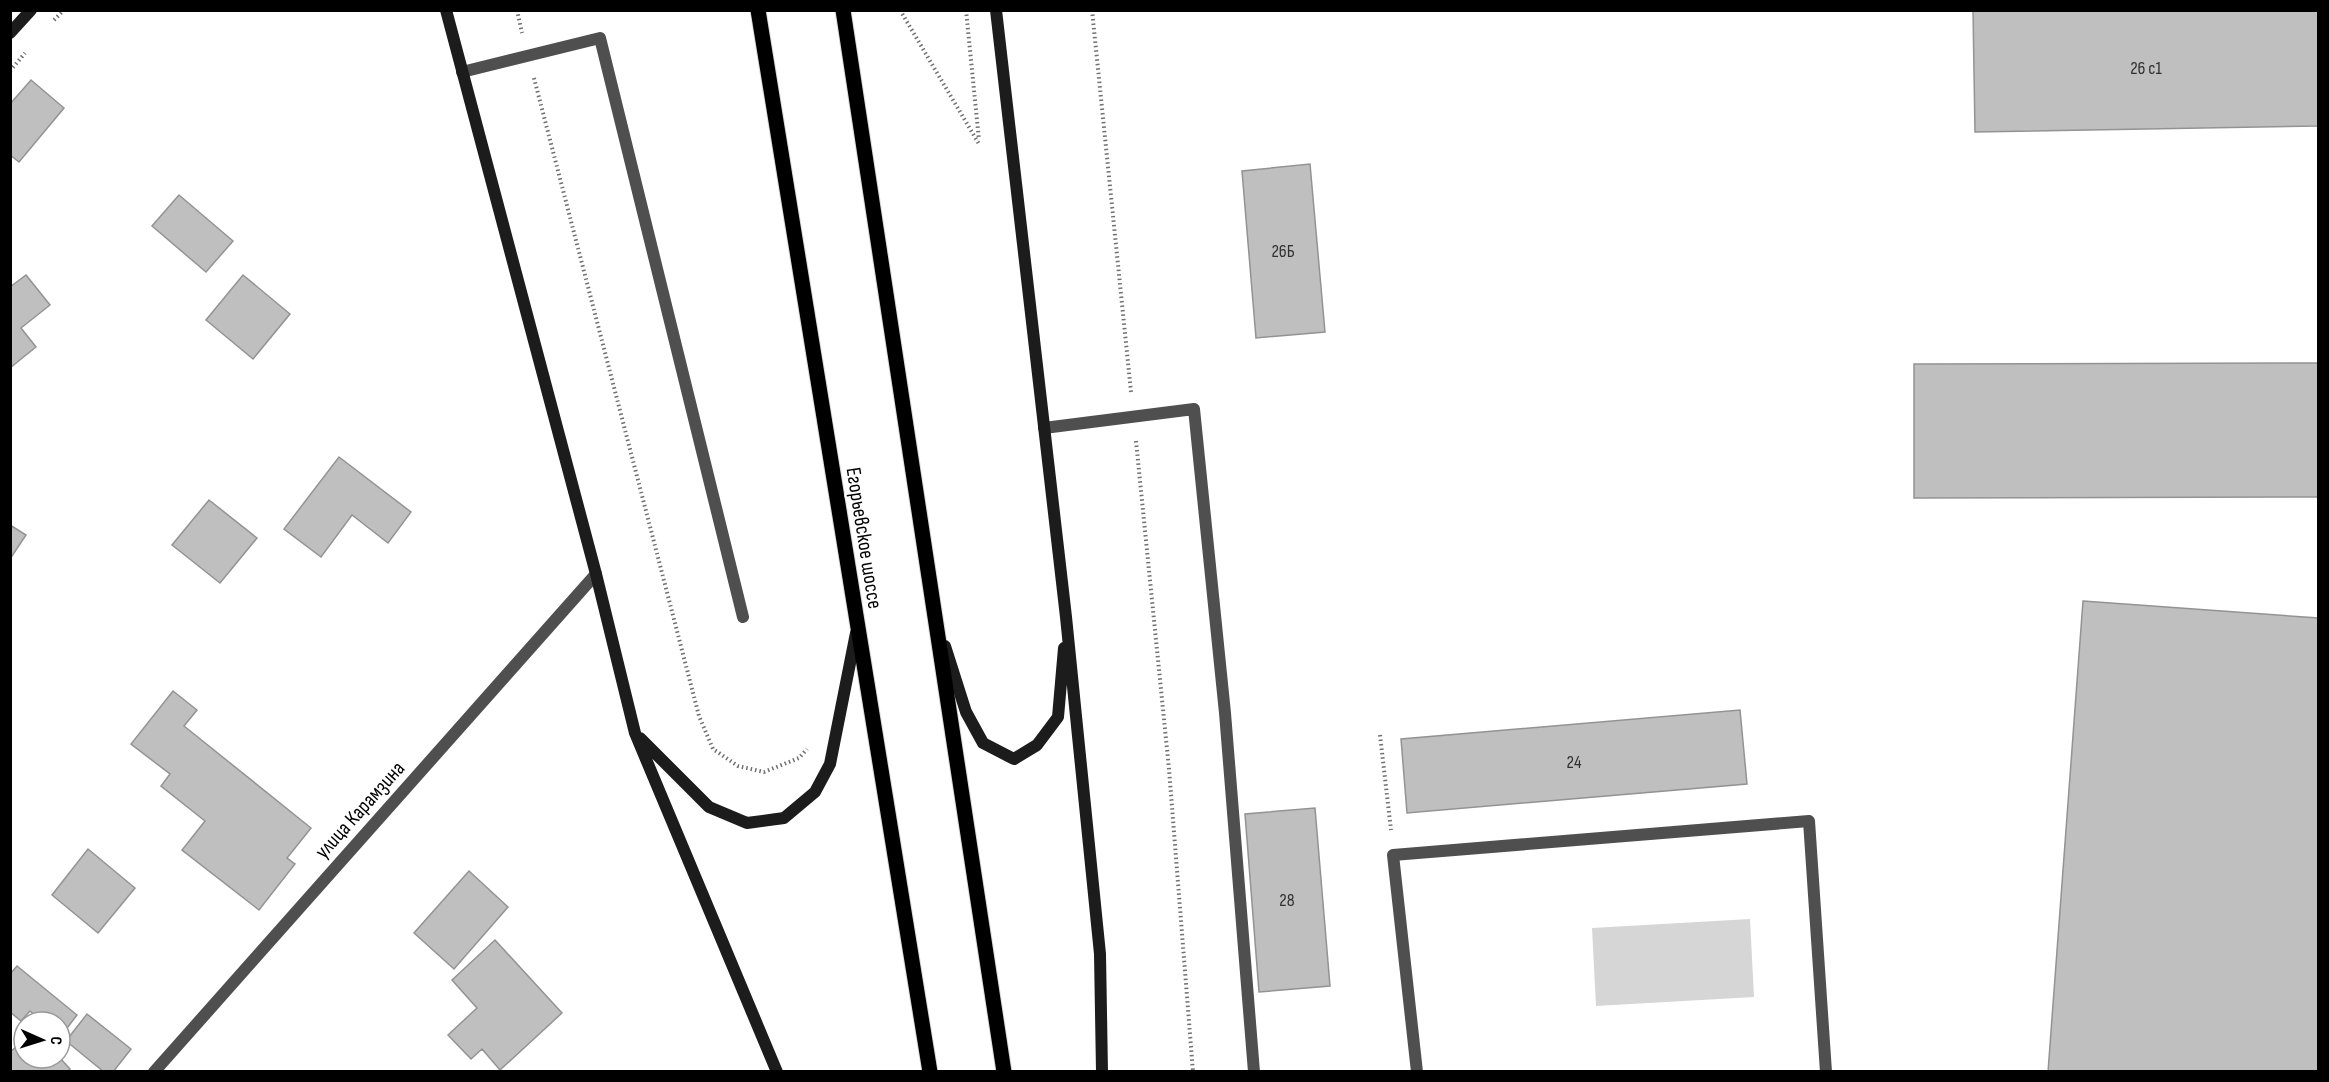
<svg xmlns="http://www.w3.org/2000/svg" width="2329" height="1082" font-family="'Sofia Sans Condensed',sans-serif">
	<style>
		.pitch { fill: #d6d6d6 }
		.building { fill: #bfbfbf; stroke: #939393; stroke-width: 1.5 }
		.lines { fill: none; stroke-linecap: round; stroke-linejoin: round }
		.primary-casing { stroke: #dbdbdb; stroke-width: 17 }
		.path { stroke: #717171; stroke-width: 4; stroke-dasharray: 1.5 3; stroke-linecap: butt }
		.lane { stroke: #4f4f4f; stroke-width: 12 }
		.street { stroke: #4f4f4f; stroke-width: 12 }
		.secondary { stroke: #1c1c1c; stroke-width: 12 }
		.primary { stroke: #000; stroke-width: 15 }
		.labels { text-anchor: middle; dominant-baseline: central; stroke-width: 4.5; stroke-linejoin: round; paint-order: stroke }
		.number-label { font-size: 18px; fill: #303030 }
		.street-label { font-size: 21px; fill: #000; stroke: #fff }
	</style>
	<rect width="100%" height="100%" fill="#fff"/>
	<path class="pitch" d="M1750 919 1754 997 1596 1006 1592 928Z"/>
	<path class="building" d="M1973 10H2318V126L1975 132Z
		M31 80 64 108 19 162 10 155V104Z
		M1310 164 1325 332 1256 338 1242 171Z
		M179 195 233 241 206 272 152 226Z
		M26 275 50 305 21 328 36 347 10 368V287Z
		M243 275 290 314 253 359 206 320Z
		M2318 363V497L1914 498V364Z
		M339 457 411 512 388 543 352 515 321 557 284 529Z
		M209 500 257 538 220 583 172 545Z
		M10 525 26 535 10 559Z
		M2083 601 2318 618V1072H2048Z
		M173 691 197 710 184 726 311 828 287 858 295 864 259 910 182 850 205 821 161 786 170 774 131 744Z
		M1740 710 1747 784 1407 813 1401 739Z
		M1315 808 1330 986 1259 992 1245 814Z
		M88 849 135 888 98 933 52 895Z
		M469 871 508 907 454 969 414 933Z
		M495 940 562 1013 500 1070 482 1049 471 1059 448 1035 477 1008 452 980Z
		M17 966 77 1015 61 1036 60 1022H43L30 1011 21 1021 10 1012V974Z
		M87 1014 131 1049 113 1072H104L66 1041Z
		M24 1040V1058H60L70 1069 67 1072H10V1052Z"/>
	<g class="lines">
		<g class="primary-casing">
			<path id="primary" d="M758 10 930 1072
				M843 10 1004 1072"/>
		</g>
		<path class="path" d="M517 10 522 33
			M900 10 979 144
			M966 10 979 140
			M1092 10 1131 392
			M54 20 64 10
			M10 71 25 53
			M534 78 699 716 713 749 738 766 764 772 799 758 807 749
			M1136 441 1169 769 1193 1072
			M1380 735 1391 830"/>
		<path class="lane" d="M462 72 600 38 743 617
			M1044 428 1194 409 1225 713 1254 1072
			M1417 1072 1393 855 1809 821 1826 1072"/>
		<path class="street" d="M154 1072 596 574"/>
		<path class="secondary" d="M446 10 596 574 635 733 777 1072
			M996 10 1066 617 1100 954 1102 1072
			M10 33 31 10
			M945 646 966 712 983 743 1014 759 1037 745 1058 717 1064 648
			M640 738 709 807 747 823 784 818 815 792 830 764 856 633"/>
		<use href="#primary" class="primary"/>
	</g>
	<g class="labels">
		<g class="number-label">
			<text x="2146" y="68">26 с1</text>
			<text x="1283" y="251">26Б</text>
			<text x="1574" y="762">24</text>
			<text x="1287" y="900">28</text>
		</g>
		<g class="street-label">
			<text transform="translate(864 538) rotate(81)">Егорьевское шоссе</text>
			<text transform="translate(360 810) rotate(-48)">улица Карамзина</text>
		</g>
	</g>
	<rect width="2329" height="1082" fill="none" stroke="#000000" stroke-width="24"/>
	<g transform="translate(42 1040) rotate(93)"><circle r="28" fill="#ffffff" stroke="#999999" stroke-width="1.5"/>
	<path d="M0-4.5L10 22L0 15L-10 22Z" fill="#000000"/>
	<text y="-9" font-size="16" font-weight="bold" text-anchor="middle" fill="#000000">С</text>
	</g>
</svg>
